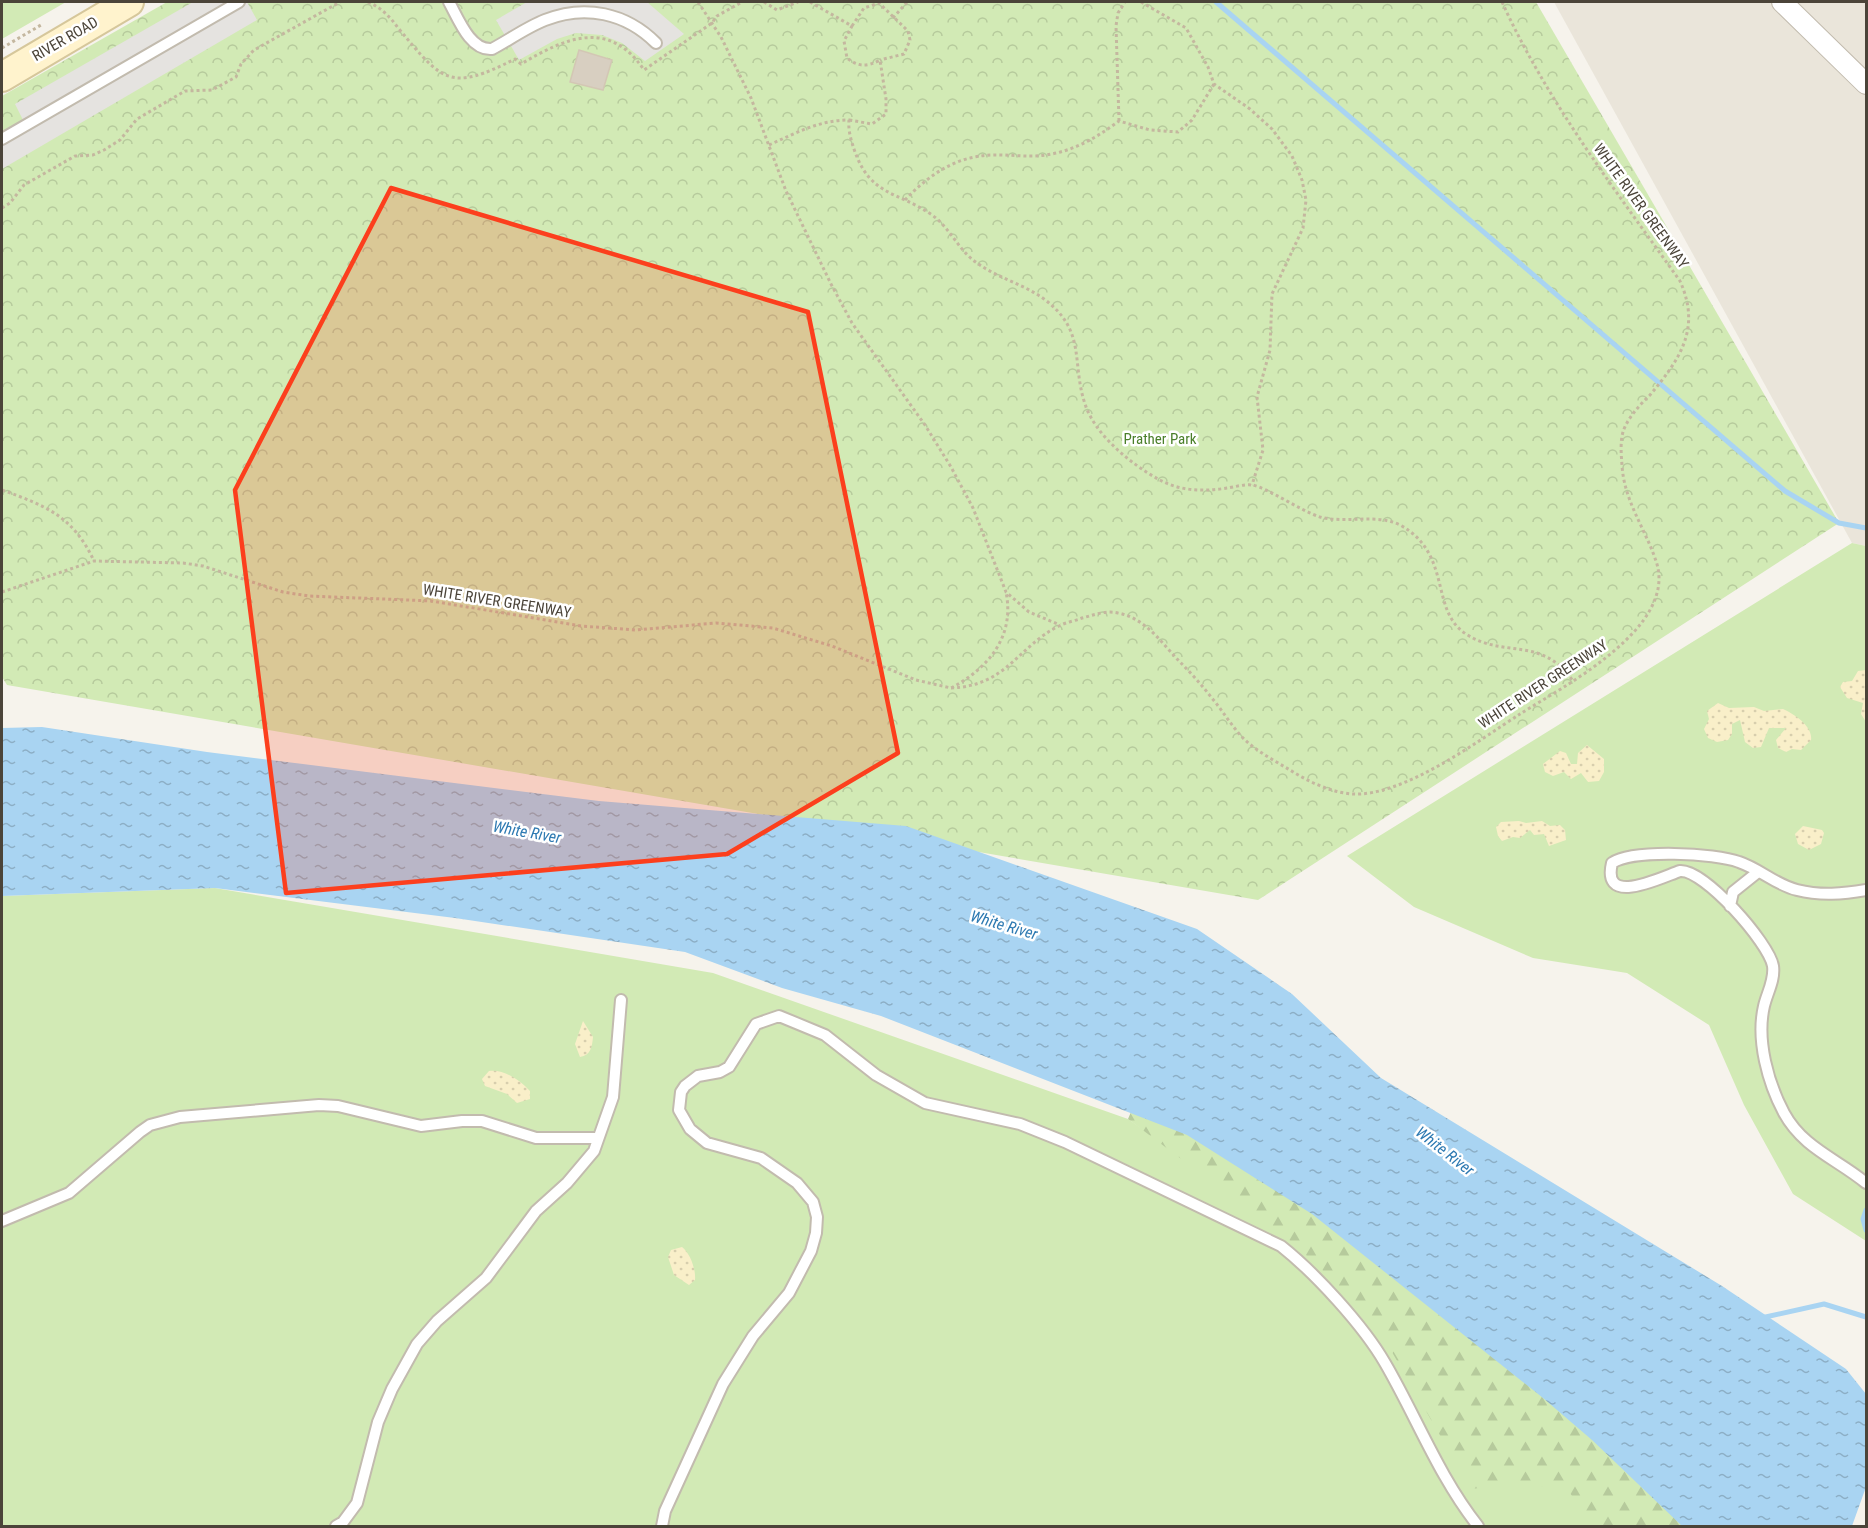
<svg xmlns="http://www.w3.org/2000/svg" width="1868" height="1528" font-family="'Roboto Condensed',sans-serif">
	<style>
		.residential { fill: #eae5da }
		.grass { fill: #d2eab5 }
		.forest { fill: url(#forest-firs) }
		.sand { fill: url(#sand-dots) }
		.park { fill: url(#park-crowns) }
		.parking { fill: #e5e3e0 }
		.water { fill: url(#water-ripples) }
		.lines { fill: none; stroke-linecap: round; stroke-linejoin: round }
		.stream { stroke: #a9d4f2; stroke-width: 5 }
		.building { fill: #d8cfc1; stroke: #d3c7b4; stroke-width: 1.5 }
		.lane-casing { stroke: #c2bbae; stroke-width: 14 }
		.street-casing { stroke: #c2bbae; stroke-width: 22 }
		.secondary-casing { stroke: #d6c79b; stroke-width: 32 }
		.path { stroke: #c4b79f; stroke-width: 3; stroke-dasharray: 3 3; stroke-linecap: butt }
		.lane { stroke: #fff; stroke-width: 10 }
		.street { stroke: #fff; stroke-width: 20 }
		.secondary { stroke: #fff3cd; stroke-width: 28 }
		.marked { fill: #fc3f1d; fill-opacity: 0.2; stroke: #fc3f1d; stroke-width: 4.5; stroke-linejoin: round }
		.labels { text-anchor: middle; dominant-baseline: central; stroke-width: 5; stroke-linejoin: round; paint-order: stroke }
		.street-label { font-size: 15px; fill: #4b4439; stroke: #fff }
		.park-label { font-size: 15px; fill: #4a7f2a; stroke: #fff }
		.water-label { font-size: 16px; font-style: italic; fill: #2e7ab2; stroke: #fff }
	</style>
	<defs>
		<pattern id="forest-firs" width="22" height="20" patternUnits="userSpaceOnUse" patternTransform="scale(1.5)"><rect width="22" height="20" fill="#d2eab5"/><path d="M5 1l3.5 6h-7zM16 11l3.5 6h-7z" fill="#b6ca9c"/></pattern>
		<pattern id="sand-dots" width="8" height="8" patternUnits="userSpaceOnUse" patternTransform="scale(1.5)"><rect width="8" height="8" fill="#f9efc9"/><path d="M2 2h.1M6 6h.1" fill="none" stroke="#d7cead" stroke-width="1.8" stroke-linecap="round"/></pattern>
		<pattern id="park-crowns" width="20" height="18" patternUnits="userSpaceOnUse" patternTransform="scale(1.5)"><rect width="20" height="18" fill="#d2eab5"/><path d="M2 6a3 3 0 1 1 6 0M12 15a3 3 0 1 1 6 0" fill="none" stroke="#b6ca9c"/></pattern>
		<pattern id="water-ripples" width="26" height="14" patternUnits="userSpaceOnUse" patternTransform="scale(1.5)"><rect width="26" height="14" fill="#a9d4f2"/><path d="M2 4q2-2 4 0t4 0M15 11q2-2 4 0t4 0" fill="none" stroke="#8caec5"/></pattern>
	</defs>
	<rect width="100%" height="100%" fill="#f6f3ec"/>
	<path class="residential" d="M1554 2H1866V546L1852 543Z"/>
	<path class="grass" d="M2 2H66L2 39Z
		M1852 543 1866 546V1241L1793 1194 1744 1105 1709 1025 1627 973 1533 958 1414 907 1347 856Z
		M215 888 713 973 1128 1119 1393 1304 1631 1526H2V896Z"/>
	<path class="forest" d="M1145 1079 1843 1526H1592L1566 1487 1504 1485 1471 1489 1381 1333 1350 1296 1293 1243 1128 1119Z"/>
	<path class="sand" d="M1866 670V722L1861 714 1863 703 1847 698 1840 687 1843 682 1852 681 1858 671Z
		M1718 703 1729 708 1754 707 1764 711 1783 709C1794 714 1813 726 1811 740L1801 750 1792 749 1786 752 1778 748 1776 740 1786 728H1769L1761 747 1753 748 1745 742 1740 720 1732 724V734L1728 740 1717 742 1708 738 1704 729 1709 719 1707 711Z
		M1587 745 1604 759V772L1599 781 1588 782 1581 773 1571 779 1564 772 1553 776 1545 772 1543 764 1560 751 1566 753 1571 764H1577L1578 753Z
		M1519 821 1526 823 1542 821 1550 826 1560 825 1565 830 1566 840 1549 846 1544 834 1534 835 1530 830 1520 838 1513 837 1502 841 1498 836 1496 827 1501 822Z
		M1803 826 1822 830 1824 833 1821 844 1809 850 1798 844 1795 834Z
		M583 1021 593 1037C592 1047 591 1055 580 1057L575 1044Z
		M489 1071C504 1069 520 1080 530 1091V1099L517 1103 507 1094 485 1086 482 1079Z
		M682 1247C690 1253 696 1269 695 1280L689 1285 674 1275 668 1257 671 1250Z"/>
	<path class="park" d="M167 2H1536L1839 523 1258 900 7 685 2 677V96Z"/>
	<path class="parking" d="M193 2H247L257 20 2 169V132L23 120 15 104Z
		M527 2H647L684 34 645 61 622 43 602 35 576 33 557 39 519 60 496 20Z"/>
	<path class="water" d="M42 727 207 752 599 801 906 826 1197 929 1292 994 1381 1078 1722 1286 1846 1369 1866 1394V1487L1852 1526H1682L1592 1440 1543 1398 1312 1214 1187 1135 881 1016 782 988 685 952 455 918 215 888 2 896V728Z"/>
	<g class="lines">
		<path class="stream" d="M1216 2 1785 491 1839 523 1866 528
			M1866 1210 1863 1219 1866 1230
			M1761 1318 1824 1304 1866 1317"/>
	</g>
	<path class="building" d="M579 50 612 60 603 90 570 82Z"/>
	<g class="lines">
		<g class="lane-casing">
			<path id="lane" d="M449 2C458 18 470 51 492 49 509 40 527 27 545 20 585 4 626 13 656 43
				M2 139 239 2
				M1866 890C1843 894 1821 896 1797 890 1776 885 1760 869 1739 862 1715 853 1633 849 1612 863 1601 908 1662 877 1680 871 1704 869 1769 943 1773 966 1775 980 1767 993 1764 1006 1756 1040 1768 1083 1784 1113 1803 1148 1837 1159 1866 1183
				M1730 906 1733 892 1758 872
				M2 1221 69 1193 140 1132 150 1125 180 1117 319 1105 338 1106 421 1126 462 1121H482L536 1138H598
				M336 1526 343 1522 357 1503 378 1422 392 1389 417 1344 437 1321 486 1278 536 1211 567 1183 594 1151 613 1097 621 1000
				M662 1526 665 1511 723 1384 753 1336 789 1293 811 1251 816 1233 817 1217 813 1202 797 1183 761 1158 707 1143 690 1129 679 1110 681 1092 685 1086 698 1076 720 1072 729 1067 756 1024 779 1016 825 1035 876 1075 925 1103 1020 1124 1065 1142 1281 1246C1315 1273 1363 1325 1385 1363 1416 1416 1439 1477 1478 1526"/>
		</g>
		<g class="street-casing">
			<path id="street" d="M1782 2 1866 84"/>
		</g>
		<g class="secondary-casing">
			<path id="secondary" d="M2 77 129 2"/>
		</g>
		<path class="path" d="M368 2C382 8 390 17 399 29 443 82 450 92 515 59L521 64C565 38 609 18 644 70L712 23 717 16 742 2
			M698 2 721 37 751 98 786 191 831 284 852 323 925 425 951 467 973 508 1006 592 1029 612 1060 625
			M764 2 777 10 798 2
			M810 2 852 26 844 41 847 58C858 67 867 67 880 60L886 99V114L872 124 849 120
			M1141 2 1186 28 1208 67 1214 84 1250 109 1272 129 1292 156 1302 180 1306 200 1303 228 1272 294 1270 350 1257 397 1263 450 1252 485
			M893 18 907 2
			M852 26 864 8 879 3 908 31 910 40 904 54 880 60
			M2 48 41 25
			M1119 121 1116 26 1118 13 1125 2
			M769 145C796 133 819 120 849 120 848 130 851 140 854 149 870 197 898 191 932 215 949 227 957 247 973 260 994 277 1022 283 1044 299 1087 331 1071 362 1085 404 1095 435 1131 464 1158 479 1179 491 1203 492 1227 488 1234 487 1245 484 1252 485 1266 487 1301 511 1320 517 1347 524 1376 513 1400 525 1453 554 1429 610 1466 634 1504 659 1541 635 1573 681
			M905 200C924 180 947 162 975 157 993 153 1012 156 1030 156 1065 156 1092 141 1119 121L1150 130 1178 132 1192 120 1214 84
			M2 208 10 203 24 185 75 156 93 155 104 150 120 140 137 119 185 91 212 90 236 77 241 64 254 50 340 2
			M2 490C46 506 73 516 94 561
			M2 592 94 561 183 563 203 566 283 592 309 596 432 601 581 626 636 630 716 623 773 628 832 646 916 680 951 688C989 668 1015 636 1006 592
			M951 688C1007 686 1018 646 1059 626 1066 622 1075 621 1082 618 1094 615 1106 610 1118 613 1145 618 1161 642 1179 661 1190 672 1201 684 1211 697 1223 711 1232 727 1245 740 1258 752 1275 761 1290 770 1309 782 1330 792 1352 794 1403 797 1478 741 1520 714 1564 686 1679 627 1656 561 1645 528 1624 501 1622 465 1621 453 1620 439 1624 429 1630 415 1640 405 1650 395 1681 358 1701 328 1680 281 1616 191 1548 103 1502 2"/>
		<use href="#lane" class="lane"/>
		<use href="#street" class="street"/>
		<use href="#secondary" class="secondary"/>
	</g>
	<path class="marked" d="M391 188 808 312 898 753 727 854 286 893 235 490Z"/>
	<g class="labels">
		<g class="street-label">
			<text transform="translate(65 39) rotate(-30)">RIVER ROAD</text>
			<text transform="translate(1641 206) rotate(54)">WHITE RIVER GREENWAY</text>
			<text transform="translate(497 601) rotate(9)">WHITE RIVER GREENWAY</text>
			<text transform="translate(1543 684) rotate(-33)">WHITE RIVER GREENWAY</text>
		</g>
		<g class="park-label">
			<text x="1160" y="439">Prather Park</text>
		</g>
		<g class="water-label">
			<text transform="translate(527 832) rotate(10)">White River</text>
			<text transform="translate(1004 925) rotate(16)">White River</text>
			<text transform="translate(1445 1151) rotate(38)">White River</text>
		</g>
	</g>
	<rect width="1868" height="1528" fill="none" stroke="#4b4439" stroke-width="6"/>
</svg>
